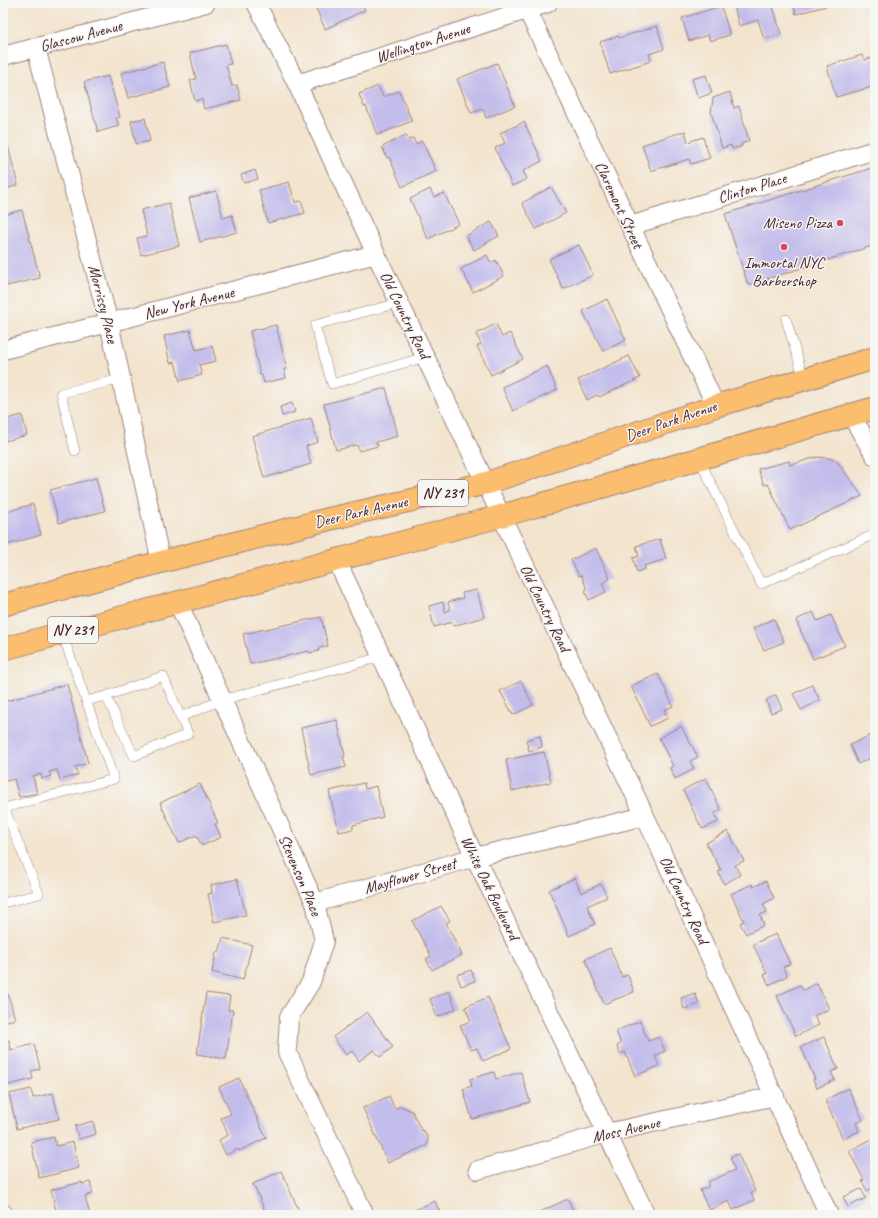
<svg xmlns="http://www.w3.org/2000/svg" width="878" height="1218" font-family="Caveat,sans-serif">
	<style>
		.building { fill: #c3bdeb }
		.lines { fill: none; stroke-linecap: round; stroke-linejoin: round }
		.lane-casing { stroke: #9e827c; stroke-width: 10 }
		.street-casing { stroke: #9e827c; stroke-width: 20 }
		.primary-casing { stroke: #9e827c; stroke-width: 24 }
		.lane { stroke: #fff; stroke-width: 9 }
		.street { stroke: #fff; stroke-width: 18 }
		.primary { stroke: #fbbd6e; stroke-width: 22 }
		.poi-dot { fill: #d1495b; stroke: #f6f6f2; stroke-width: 1.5 }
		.labels { text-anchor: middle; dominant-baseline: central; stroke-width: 3; stroke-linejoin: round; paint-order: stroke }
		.shield { fill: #f6f6f2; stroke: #7e6067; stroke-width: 1 }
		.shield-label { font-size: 15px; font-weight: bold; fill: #4a1f2b }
		.street-label { font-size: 16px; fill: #4a1f2b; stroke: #f6f6f2 }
		.poi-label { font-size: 16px; fill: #4a1f2b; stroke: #f6f6f2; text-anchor: end }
	</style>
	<rect width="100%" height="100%" fill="#f6f6f2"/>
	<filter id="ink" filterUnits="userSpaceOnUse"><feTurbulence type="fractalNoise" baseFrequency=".025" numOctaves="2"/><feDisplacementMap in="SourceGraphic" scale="8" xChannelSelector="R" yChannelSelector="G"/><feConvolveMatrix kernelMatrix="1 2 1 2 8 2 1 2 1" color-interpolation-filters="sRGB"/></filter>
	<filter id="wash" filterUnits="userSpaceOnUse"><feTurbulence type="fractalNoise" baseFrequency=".012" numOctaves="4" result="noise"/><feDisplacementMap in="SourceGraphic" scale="16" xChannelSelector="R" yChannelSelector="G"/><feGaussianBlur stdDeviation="0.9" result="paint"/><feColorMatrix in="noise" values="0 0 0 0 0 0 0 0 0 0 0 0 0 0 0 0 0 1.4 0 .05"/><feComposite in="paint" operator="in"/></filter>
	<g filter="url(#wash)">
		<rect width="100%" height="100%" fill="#f3e4ce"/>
		<g id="blocks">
			<path class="building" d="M322 3H362L365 10 325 29 315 6Z
				M745 3H772L781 34 764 39 758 20 739 26 734 6Z
				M793 3H826V6L796 14Z
				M721 6 730 35 710 41 708 35 689 41 682 18Z
				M657 26 664 49 649 54 651 61 610 74 600 42 618 36 619 38Z
				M226 44 231 64 226 65 232 86 237 85 241 100 204 109 202 99 195 101 190 80 196 79 190 53Z
				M862 55 864 60 875 57V86L836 97 827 66Z
				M163 62 170 87 128 98 121 73Z
				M497 63 515 106 486 118 483 109 471 113 457 79Z
				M706 75 712 93 698 98 692 79Z
				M108 76 120 117 116 118 119 126 98 132 84 82Z
				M378 86 383 97 399 91 412 121 377 135 366 106 364 107 359 94Z
				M730 92 734 108 739 106 749 141 741 144 742 146 732 149 731 145 722 148 711 112 713 98Z
				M145 118 150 141 136 144 131 121Z
				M524 122 542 161 523 171 527 179 512 186 495 148 505 143 500 133Z
				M3 127 18 185 3 190Z
				M685 131 688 142 703 137 710 158 691 164 689 159 651 171 642 145Z
				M406 135 409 140 413 138 416 144 422 141 436 171 402 187 389 157 387 158 382 147Z
				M875 167V245L748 285 725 214Z
				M255 170 258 179 244 183 241 175Z
				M289 182 295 202 301 201 305 213 268 223 259 190Z
				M551 187 566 213 536 229 522 203Z
				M430 189 434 197 444 193 459 224 428 239 410 199Z
				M216 191 223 218 232 215 237 232 200 242 189 198Z
				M169 203 179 246 141 255 137 238 147 236 141 210Z
				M22 210 40 278 7 286 3 271V215Z
				M491 222 499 236 474 250 466 236Z
				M579 245 593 275 563 289 549 259Z
				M487 255 491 263 496 260 504 276 473 292 461 269Z
				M607 299 626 340 603 351 583 311Z
				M496 324 502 337 510 333 523 359 491 375 477 346 481 344 476 334Z
				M276 325 287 369H284L286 378 264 383 262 375H260L250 331Z
				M190 330 196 350 212 346 216 361 199 365 202 375 180 381 175 362 170 363 164 336Z
				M629 356 640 378 599 397 597 395 587 400 578 380Z
				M547 366 557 390 513 411 502 387Z
				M386 388 398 436 376 442 378 446 359 451 357 445 336 450 324 404Z
				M292 403 295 412 282 416 280 407Z
				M22 415 27 435 6 441 3 429V420Z
				M311 418 318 442 306 446 311 464 264 478 252 436Z
				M817 457 829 458 837 461 862 496 790 530 768 484 764 485 758 469 789 461 790 465Z
				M96 478 105 511 59 523 50 490Z
				M33 504 41 535 3 546V513Z
				M660 539 666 559 644 566 645 569 637 572 633 558 639 556 636 546Z
				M596 548 610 579 602 583 606 592 589 600 585 591 587 589 581 575 579 576 571 560Z
				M477 590 484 617 453 626 452 622 434 627 429 606 443 602 445 612 450 610 448 602 463 598 462 593Z
				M813 612 817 621 831 615 845 646 813 659 796 620Z
				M321 617 328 646 319 648V651L310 653 309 651 250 664 243 634Z
				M774 619 784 642 764 650 753 628Z
				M658 674 673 706 664 710 668 718 650 726 631 686Z
				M521 681 533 705 513 715 500 691Z
				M67 684 88 763 75 767 78 775 60 780 57 770 49 772 51 776 42 779 41 774 33 776 37 793 19 797 14 779 3 782V702Z
				M812 685 820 700 801 710 793 694Z
				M776 695 782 709 771 713 766 700Z
				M337 720 345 756 343 757 346 767 311 775 301 728Z
				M681 726 698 757 690 761 694 769 675 779 670 768 673 766 659 738Z
				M875 733V756L858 764 850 745Z
				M540 736 542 747 529 751 526 740Z
				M544 752 551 782 512 791 506 760Z
				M706 778 721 810 714 814 718 822 702 829 683 790Z
				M364 783 365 789 376 786 383 817 353 825V829L339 832 329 791Z
				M200 784 218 823 215 824 221 837 202 846 196 835 179 843 160 803Z
				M728 831 744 861 735 865 740 875 724 884 718 872 721 870 706 843Z
				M575 878 581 893 601 884 607 897 587 906 595 924 569 936 549 890Z
				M237 879 246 915 214 922 208 894 212 893 211 885Z
				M766 881 774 898 763 904 767 912 760 915 764 925 746 934 740 923 744 921 731 894 752 884 753 887Z
				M441 906 450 921 446 923 462 955 432 970 426 959 431 956 412 921Z
				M776 934 790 964 783 967 787 976 769 985 764 975 767 974 753 944Z
				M223 938 252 945 243 980 212 972 216 952 219 953Z
				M610 948 622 977 628 975 634 992 604 1004 585 959Z
				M471 970 475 981 461 986 457 975Z
				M817 983 829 1009 814 1016 819 1025 796 1036 777 996 800 985 803 990Z
				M449 991 456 1009 437 1017 430 999Z
				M206 993 230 996 228 1010H233L226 1059 197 1054Z
				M695 993 699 1004 684 1009 681 998Z
				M8 994 15 1019 3 1022V996Z
				M488 997 511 1049 483 1061 477 1048 471 1050 460 1025 471 1021 465 1007Z
				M367 1012 393 1047 380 1057 374 1050 359 1061 352 1051 346 1055 333 1037Z
				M640 1021 648 1041 659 1037 665 1051 655 1056 659 1066 635 1076 625 1052 620 1054 617 1046 621 1044 616 1031Z
				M824 1037 838 1069 831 1072 835 1080 817 1088 813 1079H815L801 1047Z
				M9 1040 11 1050 34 1044 40 1069 31 1071 33 1079 4 1086 3 1080V1041Z
				M494 1072 496 1079 521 1072 530 1102 472 1119 463 1089 472 1086 470 1079Z
				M239 1078 266 1138 239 1151 238 1149 226 1155 219 1140 228 1135 221 1118 231 1114 219 1087Z
				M848 1088 863 1120 856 1123 859 1131 843 1139 825 1100Z
				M31 1089 33 1098 53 1093 59 1119 17 1129 9 1094Z
				M389 1096 395 1109 400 1106 412 1111 421 1130 425 1132 428 1139 427 1145 388 1163 363 1108Z
				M93 1121 96 1134 79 1139 75 1126Z
				M54 1137 56 1146 73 1142 79 1168 39 1178 31 1142Z
				M872 1139 875 1143V1187L867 1191 862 1181 864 1180 849 1151Z
				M738 1154 755 1191 751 1193 754 1200 733 1210 729 1201 709 1210 700 1190 708 1187V1182L735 1170 730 1157Z
				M281 1171 300 1213 295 1215H267L253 1184Z
				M82 1182V1184L90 1182 93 1194 85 1196 90 1215H57L51 1190Z
				M861 1189 866 1198 848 1207 843 1197Z
				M568 1199 575 1215H537V1213Z
				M435 1201 441 1215H411L410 1212Z
				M875 1203V1212L871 1204Z"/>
		</g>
	</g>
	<g filter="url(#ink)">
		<use href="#blocks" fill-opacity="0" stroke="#9e827c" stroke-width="1"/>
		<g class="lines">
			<g class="lane-casing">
				<path id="lane" d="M399 303 315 325 332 384 425 357
					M786 319 804 379
					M75 451 61 393 121 379
					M699 459 761 584 875 534
					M86 701 106 696 134 756 188 734 163 676 106 696
					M180 717 222 700 381 657
					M3 805 39 894 3 903
					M4 808 114 779 62 633"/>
			</g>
			<g class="street-casing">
				<path id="street" d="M256 3 297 84 376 254 645 816 829 1215
					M524 3 716 406
					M36 48 109 323 161 562
					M3 56 206 3
					M297 84 548 3
					M630 226 875 150
					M3 350 376 254
					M851 415 875 456
					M336 559 475 857 646 1215
					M178 603 315 903 324 941 311 982 289 1017 287 1052 365 1215
					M315 903 475 857 645 816
					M478 1170 607 1133 775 1096
					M3 1213 4 1215"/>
			</g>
			<g class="primary-casing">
				<path id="primary" d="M3 605 161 562 329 519 487 483 716 406 875 358
					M3 649 501 516 875 408"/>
			</g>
			<use href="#lane" class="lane"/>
			<use href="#street" class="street"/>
			<use href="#primary" class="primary"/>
		</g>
	</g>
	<g class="poi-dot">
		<circle cx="840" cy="223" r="4"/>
		<circle cx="784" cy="247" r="4"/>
	</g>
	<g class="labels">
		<g class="shield">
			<rect x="418" y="480" width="50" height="26" rx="3"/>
			<rect x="48" y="617" width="50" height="26" rx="3"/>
		</g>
		<g class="shield-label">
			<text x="443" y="493">NY 231</text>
			<text x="73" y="630">NY 231</text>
		</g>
		<g class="street-label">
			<text transform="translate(81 36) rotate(-15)">Glascow Avenue</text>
			<text transform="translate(423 43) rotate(-18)">Wellington Avenue</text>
			<text transform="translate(752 188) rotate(-17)">Clinton Place</text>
			<text transform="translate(619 205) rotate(65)">Claremont Street</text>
			<text transform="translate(189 303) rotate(-14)">New York Avenue</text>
			<text transform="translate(103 304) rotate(76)">Morrissy Place</text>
			<text transform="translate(405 315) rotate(64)">Old Country Road</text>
			<text transform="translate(671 421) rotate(-19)">Deer Park Avenue</text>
			<text transform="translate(361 512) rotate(-13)">Deer Park Avenue</text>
			<text transform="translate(545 608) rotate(64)">Old Country Road</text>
			<text transform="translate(300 875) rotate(67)">Stevenson Place</text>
			<text transform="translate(410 876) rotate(-16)">Mayflower Street</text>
			<text transform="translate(490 888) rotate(64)">White Oak Boulevard</text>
			<text transform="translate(684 900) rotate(65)">Old Country Road</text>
			<text transform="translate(626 1130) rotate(-13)">Moss Avenue</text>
		</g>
		<g class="poi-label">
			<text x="832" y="223">Miseno Pizza</text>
			<text x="784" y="263" text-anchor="middle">Immortal NYC<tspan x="784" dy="18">Barbershop</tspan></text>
		</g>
	</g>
	<rect width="878" height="1218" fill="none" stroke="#f6f6f2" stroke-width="16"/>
</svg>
